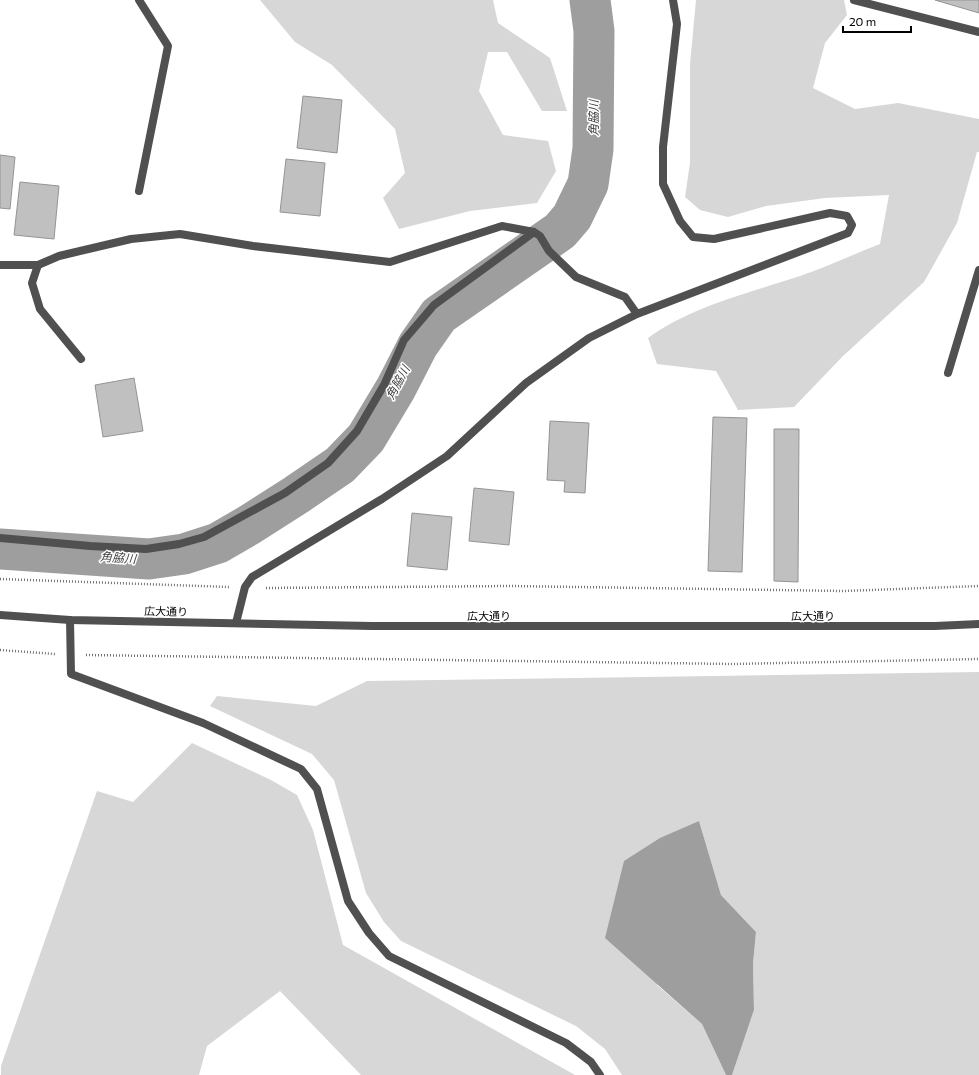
<svg xmlns="http://www.w3.org/2000/svg" width="979" height="1075" font-family="Commissioner,'Noto Sans JP',sans-serif">
	<style>
		.green { fill: #d7d7d7 }
		.water { fill: #9e9e9e }
		.lines { fill: none; stroke-linecap: round; stroke-linejoin: round }
		.river { stroke: #9e9e9e; stroke-width: 41 }
		.building { fill: #c0c0c0; stroke: #949494 }
		.path { stroke: #727272; stroke-width: 2.5; stroke-dasharray: 1 2; stroke-linecap: butt }
		.service { stroke: #505050; stroke-width: 8 }
		.minor { stroke: #505050; stroke-width: 8 }
		.tertiary { stroke: #505050; stroke-width: 8 }
		.labels { text-anchor: middle; dominant-baseline: central; stroke-width: 3; stroke-linejoin: round; paint-order: stroke }
		.street-label { font-size: 11px; fill: #000; stroke: #fff }
		.water-label { font-size: 12px; font-style: italic; fill: #3f3f3f; stroke: #fff }
	</style>
	<rect width="100%" height="100%" fill="#fff"/>
	<path class="green" d="M260 0H493L498 23 550 58 567 111H542L507 52H488L479 91 503 135 548 141 556 171 537 203 470 211 399 229 383 198 405 173 395 129 332 65 295 42Z
		M696 0H844L847 15 825 43 813 88 855 109 898 103 979 119V152H977L957 223 924 282 843 356 794 407 738 410 716 371 657 364 648 338C692 306 749 293 800 276 827 267 854 254 880 244L889 195 825 198 766 206 728 217 700 210 685 197 690 163V64Z
		M979 672V1075H732L754 1010 753 964 756 932 721 895 699 821 657 985 702 1024 726 1075H622L605 1049 576 1026 401 941 384 922 366 893 334 780 312 754 210 706 217 696 316 706 367 681Z
		M192 743 271 780 297 795 313 830 343 945 575 1075H361L280 991 207 1046 199 1075H1V1066L97 791 133 802Z"/>
	<path class="water" d="M699 821 721 895 756 932 753 964 754 1010 732 1075H726L702 1024 605 938 624 861 660 838Z"/>
	<g class="lines">
		<path class="river" d="M0 549 149 559 184 554 218 543 249 525 296 495 340 465 366 438 396 388 418 345 439 315 560 231 572 217 588 184 593 149 594 31 590 0"/>
	</g>
	<path class="building" d="M935 0H979V13Z
		M303 96 342 100 337 153 297 148Z
		M0 155 15 157 10 209 0 208Z
		M286 159 325 163 320 216 280 212Z
		M20 182 59 186 54 239 14 235Z
		M134 378 143 431 103 437 95 385Z
		M713 417 747 418 742 572 708 571Z
		M550 421 589 423 585 493 564 492 565 481 547 480Z
		M774 429H799L798 582 774 581Z
		M474 488 514 492 509 545 469 541Z
		M412 513 452 517 447 570 407 566Z"/>
	<g class="lines">
		<path class="path" d="M0 579 229 587
			M266 588 510 586 844 591 979 586
			M0 650 55 654
			M86 655 732 664 979 659"/>
		<path class="service" d="M854 0 979 32
			M38 265 32 283 40 309 81 359
			M948 373 979 270"/>
		<path class="minor" d="M139 0 168 46 139 191
			M0 265H38L59 256 131 239 180 234 253 246 390 262 502 226 534 232 540 236 549 251 576 277 625 297 637 314
			M0 538 90 546 146 549 179 544 204 537 285 493 328 463 357 431 384 385 404 340 434 305 534 232
			M70 620 71 674 203 723 301 769 317 789 348 901 369 933 389 956 566 1043 591 1062 600 1075
			M236 623 245 587 252 577 382 499 447 456 526 383 589 338 637 314 848 233 852 225 847 216 830 213 714 239 693 237 680 221 663 184V147L677 24 673 0"/>
		<path class="tertiary" d="M0 615 70 620 372 626H935L979 624"/>
	</g>
	<g class="labels">
		<g class="street-label">
			<text transform="translate(166 611) rotate(1)">広大通り</text>
			<text x="489" y="615">広大通り</text>
			<text x="813" y="615">広大通り</text>
		</g>
		<g class="water-label">
			<text transform="translate(593 118) rotate(-90)">角脇川</text>
			<text transform="translate(397 382) rotate(-61)">角脇川</text>
			<text transform="translate(118 557) rotate(4)">角脇川</text>
		</g>
	</g>
	<path d="M843 26v6h68v-6" fill="none" stroke="#000000" stroke-width="2"/>
	<text x="849" y="26" font-size="12" fill="#000000" stroke="#ffffff" stroke-width="3" paint-order="stroke">20 m</text>
</svg>
